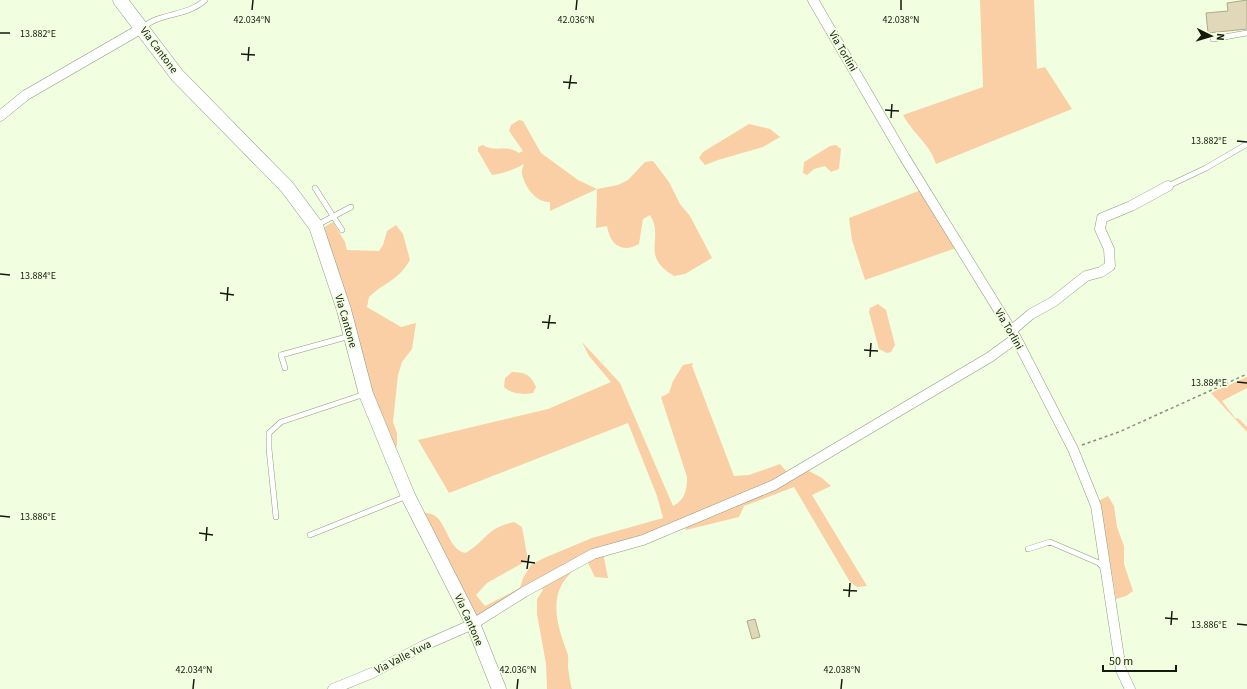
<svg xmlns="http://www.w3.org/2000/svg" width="1247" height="689" font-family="'Source Sans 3',sans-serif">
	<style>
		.green { fill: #facfa6 }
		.building { fill: #e0d8b8; stroke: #b0a98a }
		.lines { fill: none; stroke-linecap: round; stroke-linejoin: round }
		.service-casing { stroke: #8f9c7f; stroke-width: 6 }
		.minor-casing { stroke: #8f9c7f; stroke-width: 11 }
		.secondary-casing { stroke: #8f9c7f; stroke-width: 15 }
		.path { stroke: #838d77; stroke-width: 1.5; stroke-dasharray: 3 3; stroke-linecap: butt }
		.service { stroke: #fff; stroke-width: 5 }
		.minor { stroke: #fff; stroke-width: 10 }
		.secondary { stroke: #fff; stroke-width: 14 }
		.ticks { fill: none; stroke: #14190e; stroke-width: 1.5 }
		.labels { text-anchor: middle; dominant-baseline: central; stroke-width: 3.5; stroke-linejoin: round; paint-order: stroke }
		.street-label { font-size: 11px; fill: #14190e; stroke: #f1ffe0 }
		.ticks-label { font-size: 10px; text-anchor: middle; fill: #14190e; stroke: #f1ffe0; stroke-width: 3.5; stroke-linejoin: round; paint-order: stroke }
	</style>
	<rect width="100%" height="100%" fill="#f1ffe0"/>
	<path class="green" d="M980 0H1034L1037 69 1045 67 1072 109 936 164C930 144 913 134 903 115L983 87Z
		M519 120 523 121 541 153 578 180 597 189 618 185 628 180 645 162 653 161 669 182 680 204 690 216 712 258 685 274 674 276C639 255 665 239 650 215L643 219 639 244C621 254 610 244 607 226L596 228 597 189 550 211V202C536 203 525 187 522 174 521 171 523 167 524 164 514 170 503 173 492 175L478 151V147L483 145C495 153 507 144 519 153L523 151 509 131 511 125Z
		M749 124 770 129 780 137 763 147 718 160 705 165 699 158 703 152Z
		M836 145 841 149 839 169 831 172 825 166 814 169 807 175 803 173 804 162 830 146Z
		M921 190 956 248 865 280 852 240 849 218Z
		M333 222 345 242 347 250 379 251 383 245 387 231 396 225 403 234 410 260C397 282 386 281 369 297L367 307 401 327 416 323 412 349 402 362 398 375 393 422 397 433V446L394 452 369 390 319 230Z
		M878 304 886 310 895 345 891 352 887 353 879 349 869 312 870 308Z
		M582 342 620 383 673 506C685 500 687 490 687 477L661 397 669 393 673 381 683 365 693 363 692 366 734 476 749 475 780 464 788 473 800 466 822 478 831 486 812 495 867 586 857 587 850 582 794 487 744 506 739 517 686 530 682 519 643 537 604 549V558L608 578 595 577 588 563C579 565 574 569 568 576 548 598 558 628 567 652 569 657 568 663 568 667 569 675 570 682 572 689H547L546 664 537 614V599L543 590 539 582 475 618 419 514C448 506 443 548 465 553 487 541 485 528 514 522L522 527 528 560 487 583 476 595 485 606 520 588 523 578 531 565 544 558 592 538 663 518 657 496 628 423 449 493 418 440 548 409 611 382 589 356Z
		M512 372C525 372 531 375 536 387L533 393C523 395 511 394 504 387L505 378Z
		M1247 377V388L1222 401 1236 419 1238 418 1247 427V432L1211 393Z
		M1108 496 1114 506 1117 527 1124 546V564L1133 591 1126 596 1116 599 1104 525 1098 501Z"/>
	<path class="building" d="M1247 0V29L1208 33 1206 13 1228 11 1227 3Z
		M755 619 760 637 752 639 747 621Z"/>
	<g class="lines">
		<g class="service-casing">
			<path id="service" d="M142 28C160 12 187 17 205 0
				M1213 39 1247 33
				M1168 186 1206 168 1247 144
				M315 188 342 230
				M317 225 351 207
				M285 368 281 355 350 336
				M276 517 269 449V433L281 422 365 394
				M310 535 407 496
				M1028 549 1050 542 1099 563 1104 569"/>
		</g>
		<g class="minor-casing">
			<path id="minor" d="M813 0 905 158 1016 338 1073 449 1096 506 1121 670 1130 689
				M0 116 26 95 142 28
				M1011 331 1031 314 1053 302 1086 276 1101 272 1110 266 1109 249 1100 229 1102 218 1131 206 1168 186
				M333 689 372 673 423 646 473 624 524 592 593 554 643 540 774 485 990 357 1016 338"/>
		</g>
		<g class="secondary-casing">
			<path id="secondary" d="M120 0 177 75 287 187 316 226 344 310 366 394 408 496 473 624 499 689"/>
		</g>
		<path class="path" d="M1082 445 1119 432 1247 374"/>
		<use href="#service" class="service"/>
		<use href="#minor" class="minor"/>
		<use href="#secondary" class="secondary"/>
	</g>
	<path class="ticks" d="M252 10 253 0M576 10 577 0M901 10V0M0 33H10M241 54 255 55M248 61 249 47M563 82 577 83M569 89 571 75M885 110 899 111M891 118 892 104M1237 141 1247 142M0 274 10 275M220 293 234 295M227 301 228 287M542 322 556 323M548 329 550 315M864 350 878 351M870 357 871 343M1237 382 1247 383M0 516 10 517M199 533 213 535M206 541 207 527M521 561 535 563M527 569 529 555M843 590 857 591M849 597 850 583M1165 618 1178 619M1237 624 1247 625M1171 625 1172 611M193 689 194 679M517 689 518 679M841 689 842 679"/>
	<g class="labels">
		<g class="street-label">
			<text transform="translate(159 50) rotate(53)">Via Cantone</text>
			<text transform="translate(843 51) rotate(60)">Via Torlini</text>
			<text transform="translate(346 321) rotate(74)">Via Cantone</text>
			<text transform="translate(1009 329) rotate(60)">Via Torlini</text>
			<text transform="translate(469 620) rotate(66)">Via Cantone</text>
			<text transform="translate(403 657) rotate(-27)">Via Valle Yuva</text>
		</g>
	</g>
	<g class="ticks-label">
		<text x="252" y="23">42.034°N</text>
		<text x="576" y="23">42.036°N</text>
		<text x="901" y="23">42.038°N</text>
		<text x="38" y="37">13.882°E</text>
		<text x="1209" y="144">13.882°E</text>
		<text x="38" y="279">13.884°E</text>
		<text x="1209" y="386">13.884°E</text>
		<text x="38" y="520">13.886°E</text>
		<text x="1209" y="628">13.886°E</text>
		<text x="194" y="673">42.034°N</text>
		<text x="518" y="673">42.036°N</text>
		<text x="842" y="673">42.038°N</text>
	</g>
	<g transform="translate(1211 36) rotate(95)" stroke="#f1ffe0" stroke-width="3" paint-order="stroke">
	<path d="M0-3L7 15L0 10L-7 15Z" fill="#14190e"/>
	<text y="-6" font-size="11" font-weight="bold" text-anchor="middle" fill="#14190e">N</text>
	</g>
	<path d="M1103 665v6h73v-6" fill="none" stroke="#14190e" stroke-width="2"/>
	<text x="1109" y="665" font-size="12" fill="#14190e" stroke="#f1ffe0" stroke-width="3" paint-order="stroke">50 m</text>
</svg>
